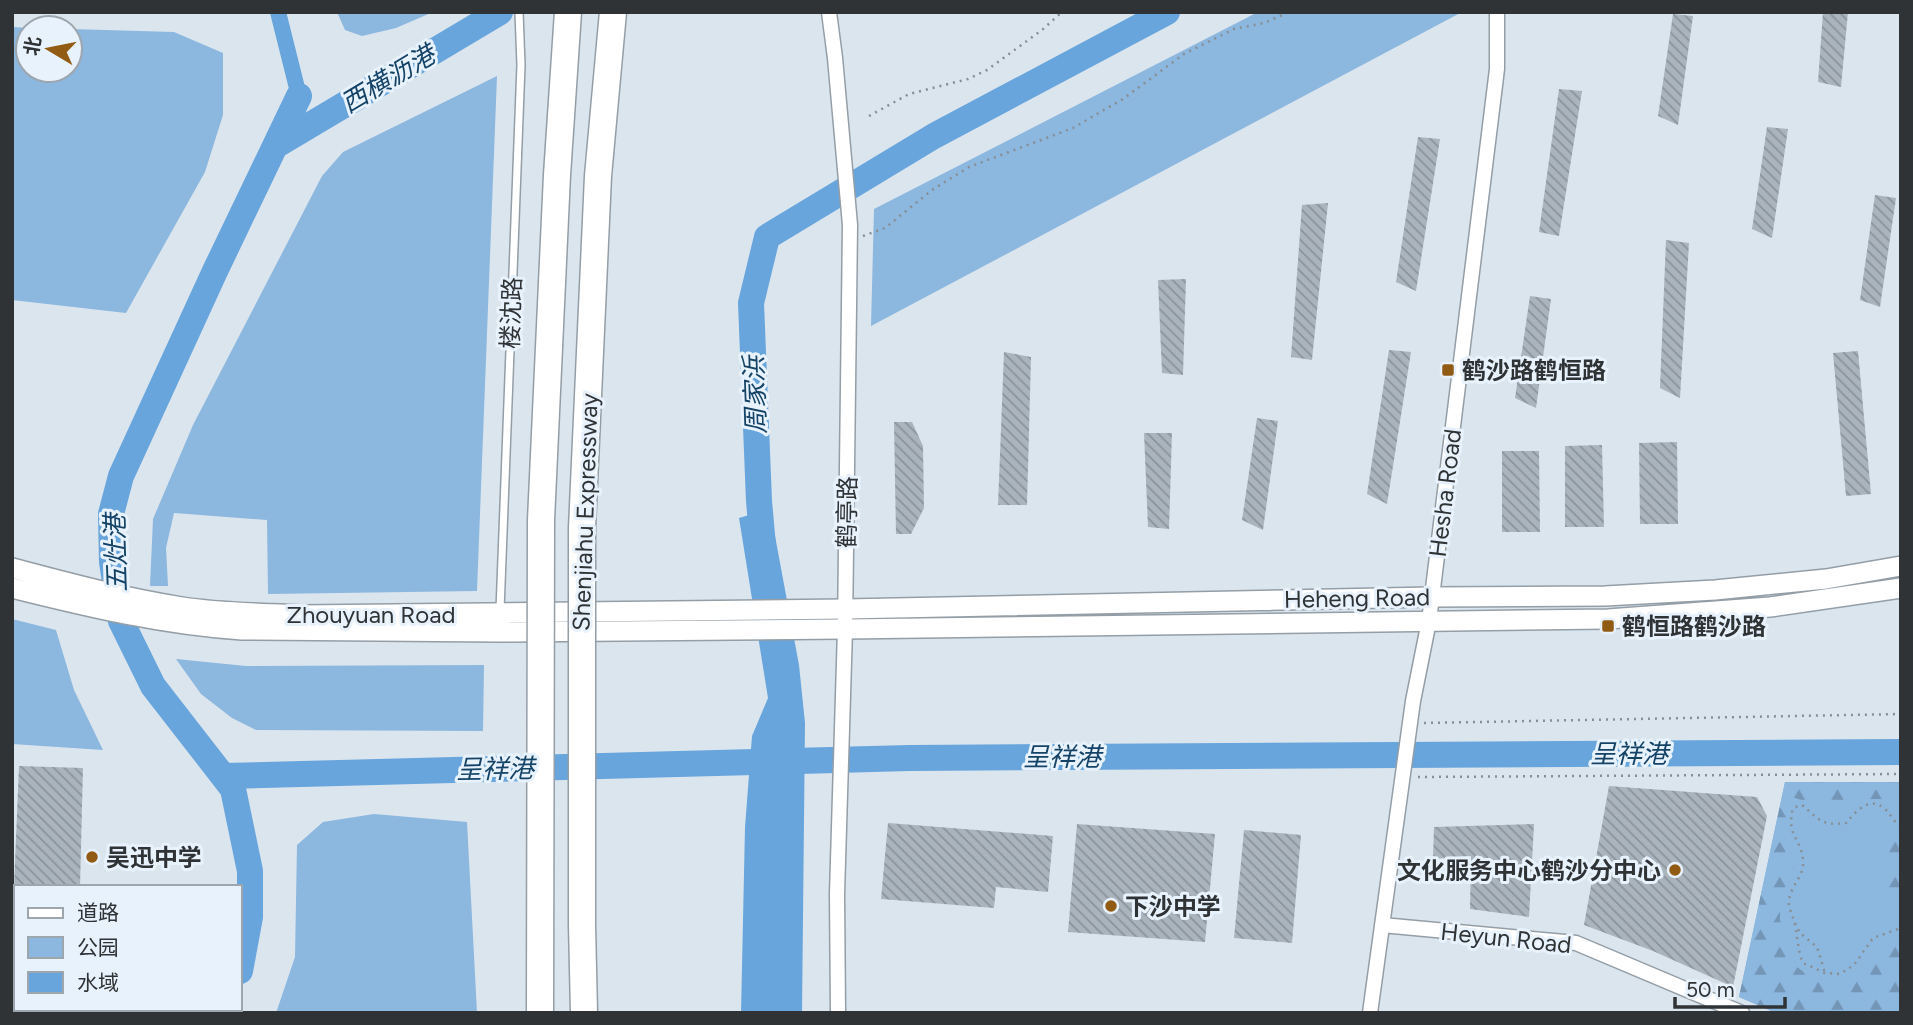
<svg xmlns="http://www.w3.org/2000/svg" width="1913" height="1025" font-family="Figtree,'Noto Sans SC',sans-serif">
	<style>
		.green { fill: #8cb7df }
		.forest { fill: url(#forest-firs) }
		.water { fill: #67a5dc }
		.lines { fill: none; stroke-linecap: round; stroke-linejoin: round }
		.canal { stroke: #67a5dc; stroke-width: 16 }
		.river { stroke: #67a5dc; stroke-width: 26 }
		.building { fill: url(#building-back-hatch) }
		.lane-casing { stroke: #949ea6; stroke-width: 10 }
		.street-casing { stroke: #949ea6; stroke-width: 17 }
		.secondary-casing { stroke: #949ea6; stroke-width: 22 }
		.path { stroke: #878e94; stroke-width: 2.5; stroke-dasharray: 2 5; stroke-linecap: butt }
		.lane { stroke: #fff; stroke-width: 7 }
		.street { stroke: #fff; stroke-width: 14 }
		.secondary { stroke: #fff; stroke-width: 19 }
		.highway-bridge-casing { stroke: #949ea6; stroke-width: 29; stroke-linecap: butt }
		.highway-bridge { stroke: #fff; stroke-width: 26 }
		.poi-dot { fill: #925b14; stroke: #e8f2fc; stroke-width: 2.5 }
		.labels { text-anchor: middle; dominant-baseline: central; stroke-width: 6; stroke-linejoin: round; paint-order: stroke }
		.street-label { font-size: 24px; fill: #2f3336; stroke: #e8f2fc }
		.poi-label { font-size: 24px; font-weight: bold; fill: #2f3336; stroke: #e8f2fc; text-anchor: start }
		.water-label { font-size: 26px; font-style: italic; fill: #144367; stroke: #e8f2fc }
	</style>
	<defs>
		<pattern id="forest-firs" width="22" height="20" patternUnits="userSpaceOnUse" patternTransform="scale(1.75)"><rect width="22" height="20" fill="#8cb7df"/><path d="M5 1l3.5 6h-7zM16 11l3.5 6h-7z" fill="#7395b6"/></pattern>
		<pattern id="building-back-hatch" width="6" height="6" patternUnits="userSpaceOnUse" patternTransform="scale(1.75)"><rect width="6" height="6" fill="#aab4bd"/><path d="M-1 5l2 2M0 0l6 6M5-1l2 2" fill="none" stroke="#8b939a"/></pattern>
	</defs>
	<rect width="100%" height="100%" fill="#dbe5ee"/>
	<path class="green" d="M337 12H433L396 28 362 36 345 30Z
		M1258 12H1462L871 326 874 209Z
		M12 27 30 28H28V70H70V29L174 32 223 53V115L205 172 126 313 12 300Z
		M497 76 477 591 268 594 267 520 174 513 166 548 168 586H150L153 519 193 425 322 176 343 152Z
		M12 619 56 630 74 690 103 750 12 744Z
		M176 659 246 666 484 665 483 731 256 730 232 718 201 694Z
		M1785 782H1901V1013H1776L1739 997Z
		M374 814 467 822 477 1013H276L295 957 297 845 323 822Z"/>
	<path class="forest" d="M1785 782H1901V803L1881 799H1861L1844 816H1834L1820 806 1792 797 1786 817 1788 837 1794 847 1797 861 1783 892 1780 904V920L1790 956 1797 967 1816 981 1831 988 1849 984 1866 975 1872 961 1882 950 1891 943 1901 941V1013H1776L1739 997Z
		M1901 839V897C1897 894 1890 891 1887 887 1878 874 1886 855 1890 842Z"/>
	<path class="water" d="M770 509 799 665 805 723 802 1013H741L745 827 752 736 768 698 739 518Z"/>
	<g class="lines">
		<path class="canal" d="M278 12 299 96"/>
		<path class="river" d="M275 146 500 12
			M763 546 759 501 751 303 767 237 934 136 1167 12
			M223 776 910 758 1901 752
			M240 971 250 917V871L233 789 153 686 121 621 112 562 111 514 121 476 215 271 299 96
			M223 1013 225 1009"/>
	</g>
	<path class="building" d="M1823 12H1848L1841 87 1818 82Z
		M1673 14 1693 16 1678 125 1658 116Z
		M1559 89 1582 91 1559 236 1539 232Z
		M1767 127 1788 129 1772 238 1752 229Z
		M1418 137 1440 139 1416 291 1396 282Z
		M1875 195 1896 198 1880 307 1860 300Z
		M1328 203 1312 360 1291 357 1302 205Z
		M1666 240 1689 243 1680 398 1660 388Z
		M1186 279 1183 375 1162 373 1158 280Z
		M1530 296 1551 299 1536 408 1515 398Z
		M1389 350 1411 352 1387 504 1367 494Z
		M1858 351 1871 494 1846 496 1833 353Z
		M1004 352 1031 357 1027 505H998Z
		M1257 418 1278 421 1263 530 1242 520Z
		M894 422H912L923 446 924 508 911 534H896Z
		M1144 433H1172L1169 529 1148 527Z
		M1677 442 1678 524H1640L1639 443Z
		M1602 445 1604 527H1565V446Z
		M1502 451H1539L1540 532H1502Z
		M19 766 83 768 80 887H14Z
		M1609 786 1757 797 1767 816 1733 987 1653 951 1584 925Z
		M888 823 1053 836 1048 892 996 887 994 908 881 899Z
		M1077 824 1215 834 1205 942 1068 932Z
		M1534 824 1529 917 1470 909 1471 856 1433 859 1434 827Z
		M1244 830 1301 835 1292 943 1234 938Z"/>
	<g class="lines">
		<g class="lane-casing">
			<path id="lane" d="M500 610 521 65 519 12"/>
		</g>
		<g class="street-casing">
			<path id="street" d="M829 12 835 58 850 225 845 629 837 894 838 1013
				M1382 925 1576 943 1742 1013
				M1370 1013 1413 701 1429 621 1497 69V12"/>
		</g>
		<g class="secondary-casing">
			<path id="secondary" d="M12 568C68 583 125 598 182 607 221 613 261 613 301 615L846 609 1432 597 1605 596 1715 590 1826 579 1901 566
				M12 588C88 607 164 625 242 630L499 632 845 629 1608 619 1770 607 1901 588"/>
		</g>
		<path class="path" d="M869 116 909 94 968 79 987 70 1042 30 1062 12
			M863 236 885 228 932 190 969 167 1073 128 1123 99 1184 54 1234 29 1264 23 1289 12
			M1424 723 1901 714
			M1418 777 1901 774
			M1901 826C1892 821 1891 814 1885 809 1870 795 1855 812 1846 823 1821 826 1820 820 1802 805L1793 808C1786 837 1801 837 1803 860 1805 875 1791 885 1789 900 1788 907 1792 914 1794 921 1798 935 1797 949 1803 963L1825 973 1840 974 1854 965 1873 938 1901 928
			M1795 923 1800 933 1817 947 1825 973"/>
		<use href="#lane" class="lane"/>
		<use href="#street" class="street"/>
		<use href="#secondary" class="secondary"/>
		<g class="highway-bridge-casing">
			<path id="highway-bridge" d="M540 1013 541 520 557 175 568 12
				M584 1013 582 925V528L598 176 613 12"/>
		</g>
		<use href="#highway-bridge" class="highway-bridge"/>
	</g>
	<g class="poi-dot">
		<rect x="1441" y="363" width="14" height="14" rx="3.5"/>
		<rect x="1601" y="619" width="14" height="14" rx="3.5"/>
		<circle cx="92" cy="857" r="7"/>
		<circle cx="1675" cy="870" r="7"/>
		<circle cx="1111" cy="906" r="7"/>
	</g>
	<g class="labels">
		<g class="street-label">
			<text transform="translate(511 313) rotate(-88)">楼沈路</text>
			<text transform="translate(1445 493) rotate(-83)">Hesha Road</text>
			<text transform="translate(585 512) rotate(-88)">Shenjiahu Expressway</text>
			<text transform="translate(847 512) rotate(-89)">鹤亭路</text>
			<text transform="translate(1357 598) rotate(-1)">Heheng Road</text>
			<text x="371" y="614">Zhouyuan Road</text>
			<text transform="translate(1506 938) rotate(6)">Heyun Road</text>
		</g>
		<g class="poi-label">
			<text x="1462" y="370">鹤沙路鹤恒路</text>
			<text x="1622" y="626">鹤恒路鹤沙路</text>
			<text x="106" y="857">吴迅中学</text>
			<text x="1661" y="870" text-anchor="end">文化服务中心鹤沙分中心</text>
			<text x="1125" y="906">下沙中学</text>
		</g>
		<g class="water-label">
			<text transform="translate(388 79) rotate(-31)">西横沥港</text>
			<text transform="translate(755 395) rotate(-92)">周家浜</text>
			<text transform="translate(116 553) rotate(-92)">五灶港</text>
			<text x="1629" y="754">呈祥港</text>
			<text x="1062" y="757">呈祥港</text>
			<text transform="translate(495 769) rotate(-1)">呈祥港</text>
		</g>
	</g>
	<rect width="1913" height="1025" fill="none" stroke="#2f3336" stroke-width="28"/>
	<rect x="14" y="885" width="228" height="126" fill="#e8f2fc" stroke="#9ea6ad" stroke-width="2"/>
	<rect x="28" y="908" width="35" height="10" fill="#ffffff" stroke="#9ea6ad" stroke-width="2"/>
	<text x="77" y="920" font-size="21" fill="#2f3336">道路</text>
	<rect x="28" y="937" width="35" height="21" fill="#8cb7df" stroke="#9ea6ad" stroke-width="2"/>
	<text x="77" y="955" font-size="21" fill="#2f3336">公园</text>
	<rect x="28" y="972" width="35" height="21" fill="#67a5dc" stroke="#9ea6ad" stroke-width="2"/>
	<text x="77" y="990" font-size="21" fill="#2f3336">水域</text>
	<g transform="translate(49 49) rotate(280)"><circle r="33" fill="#e8f2fc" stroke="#9ea6ad" stroke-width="2"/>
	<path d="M0-5L12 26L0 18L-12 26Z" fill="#925b14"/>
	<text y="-10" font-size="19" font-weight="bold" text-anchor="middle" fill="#2f3336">北</text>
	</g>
	<path d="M1675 997v10h110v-10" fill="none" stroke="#2f3336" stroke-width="3.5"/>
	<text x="1686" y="997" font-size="21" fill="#2f3336" stroke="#e8f2fc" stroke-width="5" paint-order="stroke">50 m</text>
</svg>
